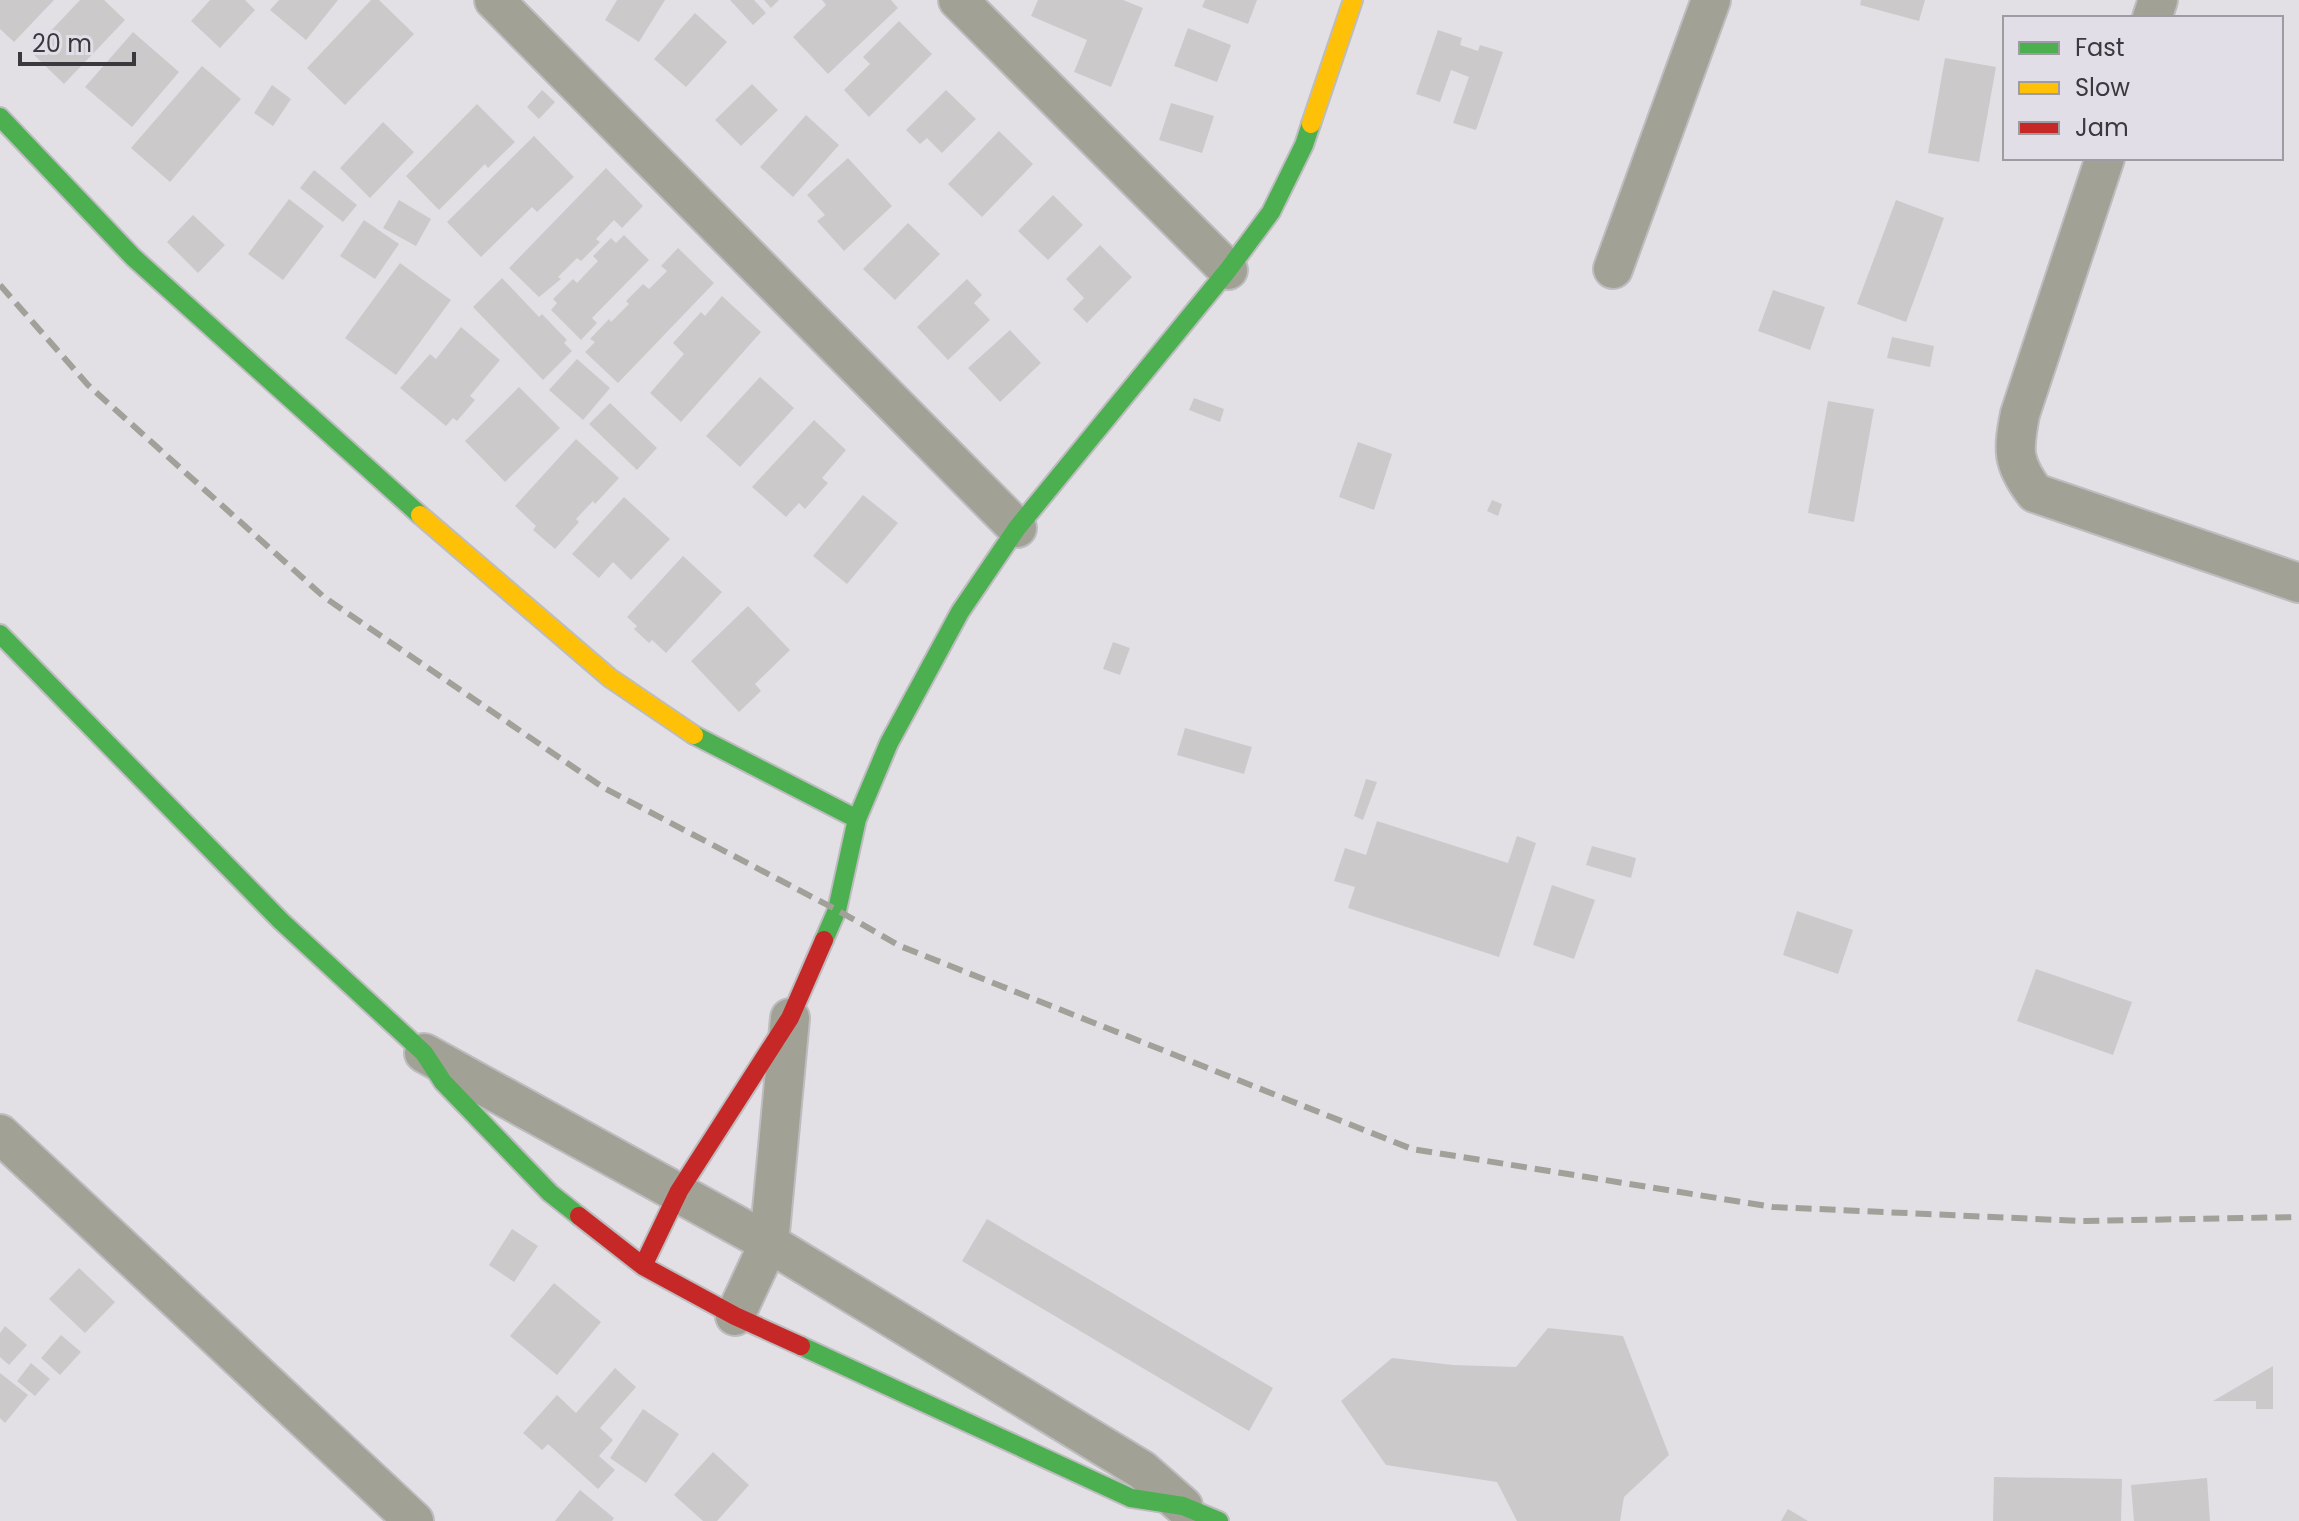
<svg xmlns="http://www.w3.org/2000/svg" width="2299" height="1521" font-family="Poppins,sans-serif">
	<style>
		.building { fill: #ccc9cb }
		.lines { fill: none; stroke-linecap: round; stroke-linejoin: round }
		.street-casing { stroke: #bdbcbf; stroke-width: 42 }
		.fast-casing { stroke: #bdbcbf; stroke-width: 22 }
		.slow-casing { stroke: #bdbcbf; stroke-width: 22 }
		.jam-casing { stroke: #bdbcbf; stroke-width: 22 }
		.street { stroke: #a1a195; stroke-width: 38 }
		.fast { stroke: #4caf50; stroke-width: 18 }
		.slow { stroke: #ffc107; stroke-width: 18 }
		.jam { stroke: #c62828; stroke-width: 18 }
		.rail { stroke: #a1a19a; stroke-width: 6; stroke-dasharray: 16 8; stroke-linecap: butt }
	</style>
	<rect width="100%" height="100%" fill="#e2e0e5"/>
	<path class="building" d="M0 0H54L14 42 0 29Z
		M80 0H104L125 20 64 84 31 52Z
		M210 0H245L255 10 220 48 191 21Z
		M279 0H338L306 40 270 10Z
		M371 0H379L414 34 345 105 307 68Z
		M617 0H665L639 42 605 20Z
		M730 0H754L766 13 753 25Z
		M764 0H779L771 8Z
		M822 0H891L898 8 828 74 793 37 826 5Z
		M1038 0H1123L1143 8 1111 87 1074 72 1087 40 1031 16Z
		M1205 0H1257L1248 24 1202 7Z
		M1861 0H1925L1919 21 1860 5Z
		M695 13 727 42 686 87 654 59Z
		M899 21 932 54 869 117 844 90 870 64 863 57Z
		M1188 28 1231 45 1217 82 1174 66Z
		M1438 30 1462 38 1460 45 1478 51 1480 45 1503 52 1476 130 1453 123 1469 77 1451 70 1440 102 1416 94Z
		M133 32 179 72 132 127 85 87Z
		M1945 58 1996 67 1979 162 1928 153Z
		M202 66 241 99 170 182 131 148Z
		M752 84 778 110 741 146 715 120Z
		M272 85 291 99 273 126 254 113Z
		M542 90 555 102 539 119 527 107Z
		M946 90 976 119 942 153 927 138 920 144 906 130Z
		M1171 103 1214 116 1202 153 1159 140Z
		M477 104 515 142 488 168 485 164 439 210 406 176Z
		M806 115 839 145 793 197 760 167Z
		M383 122 414 152 370 198 340 168Z
		M999 131 1033 164 982 217 948 184Z
		M534 136 574 177 537 212 532 207 481 257 447 222Z
		M848 158 892 206 844 251 817 221 825 215 807 195Z
		M606 168 643 206 622 228 614 220 596 239 600 242 581 261 577 258 558 277 561 279 539 297 509 268Z
		M314 170 357 205 343 222 300 188Z
		M1053 195 1083 225 1048 260 1018 231Z
		M289 199 324 226 283 280 248 254Z
		M399 200 431 219 416 246 383 228Z
		M1896 200 1944 218 1906 322 1857 304Z
		M193 215 225 245 198 273 167 242Z
		M364 220 399 244 375 279 340 256Z
		M908 223 940 254 895 300 863 269Z
		M624 235 649 260 592 318 597 323 581 340 551 310 557 303 553 299 573 279 577 283 598 261 593 256 611 238 616 243Z
		M1100 245 1132 277 1087 323 1073 309 1084 298 1066 279Z
		M678 248 714 283 618 383 585 352 595 342 590 339 609 319 611 322 629 304 626 301 643 284 649 289 667 271 661 266Z
		M400 263 451 300 396 375 345 338Z
		M502 278 539 317 542 314 567 340 564 343 572 351 543 380 473 307Z
		M967 279 982 295 974 303 990 320 948 360 917 327Z
		M1773 290 1825 307 1810 350 1758 331Z
		M722 296 761 332 681 422 650 393 684 354 673 343 701 312 705 316Z
		M461 327 500 360 470 396 475 400 457 421 453 418 446 426 400 388 430 354 436 359Z
		M1010 330 1041 363 1000 402 968 368Z
		M1892 337 1934 346 1930 367 1887 358Z
		M577 359 610 388 583 420 549 390Z
		M760 377 794 408 740 467 706 436Z
		M519 387 560 428 505 482 465 441Z
		M1194 398 1224 409 1220 422 1189 410Z
		M1828 401 1874 409 1854 522 1808 513Z
		M610 403 657 448 637 470 589 424Z
		M814 420 846 450 822 478 828 483 805 509 799 503 786 517 752 487Z
		M576 439 619 478 595 504 593 501 576 519 579 522 555 549 533 530 536 526 515 506Z
		M1358 442 1392 454 1374 510 1339 497Z
		M863 495 898 523 847 584 813 556Z
		M624 497 670 539 631 580 613 562 599 578 572 554Z
		M1492 500 1502 504 1498 516 1487 511Z
		M683 556 722 592 666 653 652 640 649 643 634 629 637 626 627 617Z
		M748 606 790 650 755 684 761 691 739 712 691 661Z
		M1113 642 1130 648 1120 675 1103 669Z
		M1185 728 1252 747 1244 774 1177 755Z
		M1366 779 1377 782 1363 820 1354 816Z
		M1377 821 1508 863 1517 836 1536 843 1499 957 1348 908 1355 887 1334 881 1345 848 1366 855Z
		M1592 846 1636 858 1631 878 1586 865Z
		M1552 885 1595 900 1574 959 1533 945Z
		M1797 911 1853 930 1838 974 1783 955Z
		M2036 969 2132 1002 2113 1055 2017 1021Z
		M987 1219 1273 1388 1249 1431 962 1261Z
		M512 1229 538 1246 514 1282 489 1265Z
		M79 1268 115 1302 85 1333 49 1299Z
		M554 1283 601 1322 557 1375 510 1336Z
		M5 1326 27 1345 9 1365 0 1357V1333Z
		M1548 1328 1623 1336 1669 1455 1624 1497 1620 1521H1517L1497 1482 1386 1465 1341 1401 1392 1358 1453 1365 1516 1367Z
		M61 1335 81 1352 60 1375 41 1358Z
		M31 1363 50 1379 35 1396 17 1381Z
		M2273 1366V1409H2256V1401H2213Z
		M615 1368 636 1387 600 1428 613 1440 599 1456 615 1470 598 1489 548 1444 542 1450 523 1433 557 1395 576 1413Z
		M0 1373 28 1395 5 1423 0 1418Z
		M643 1409 679 1434 646 1483 610 1458Z
		M713 1452 749 1485 717 1521H703L674 1495Z
		M1994 1477 2122 1479 2121 1521H1993Z
		M2207 1478 2210 1521H2134L2131 1485Z
		M580 1490 614 1518 612 1521H555Z
		M1788 1509 1808 1521H1781Z"/>
	<g class="lines">
		<g class="street-casing">
			<path id="street" d="M494 0 1017 528
				M958 0 1228 270
				M2152 18 2158 0
				M2105 158 2020 414C2013 450 2012 463 2035 493L2299 583
				M1613 269 1711 0
				M424 1053 769 1243 1142 1470 1183 1506
				M0 1134 414 1521
				M735 1316 769 1243 790 1018"/>
		</g>
		<g class="fast-casing">
			<path id="fast" d="M0 117 133 257 420 515
				M0 634 281 921 424 1053 443 1082 550 1193 579 1216
				M694 735 857 819
				M824 940 837 910 857 819 889 743 960 612 1017 528 1228 270 1271 212 1304 145 1311 124
				M801 1346 1131 1498 1183 1506 1219 1521"/>
		</g>
		<g class="slow-casing">
			<path id="slow" d="M1311 124 1353 0
				M420 515 610 678 694 735"/>
		</g>
		<g class="jam-casing">
			<path id="jam" d="M579 1216 643 1266 735 1316 801 1346
				M643 1266 679 1191 790 1018 824 940"/>
		</g>
		<use href="#street" class="street"/>
		<use href="#fast" class="fast"/>
		<use href="#slow" class="slow"/>
		<use href="#jam" class="jam"/>
		<path class="rail" d="M0 285 88 385 324 597 604 788 837 910 900 946 1412 1149 1773 1207 2081 1221 2299 1217"/>
	</g>
	<rect x="2003" y="16" width="280" height="144" fill="#e1dee7" stroke="#9e9ca3" stroke-width="2"/>
	<rect x="2019" y="42" width="40" height="12" fill="#4caf50" stroke="#9e9ca3" stroke-width="2"/>
	<text x="2075" y="56" font-size="24" fill="#3a393d">Fast</text>
	<rect x="2019" y="82" width="40" height="12" fill="#ffc107" stroke="#9e9ca3" stroke-width="2"/>
	<text x="2075" y="96" font-size="24" fill="#3a393d">Slow</text>
	<rect x="2019" y="122" width="40" height="12" fill="#c62828" stroke="#9e9ca3" stroke-width="2"/>
	<text x="2075" y="136" font-size="24" fill="#3a393d">Jam</text>
	<path d="M20 52v12h114v-12" fill="none" stroke="#3a393d" stroke-width="4"/>
	<text x="32" y="52" font-size="24" fill="#3a393d" stroke="#e1dee7" stroke-width="6" paint-order="stroke">20 m</text>
</svg>
